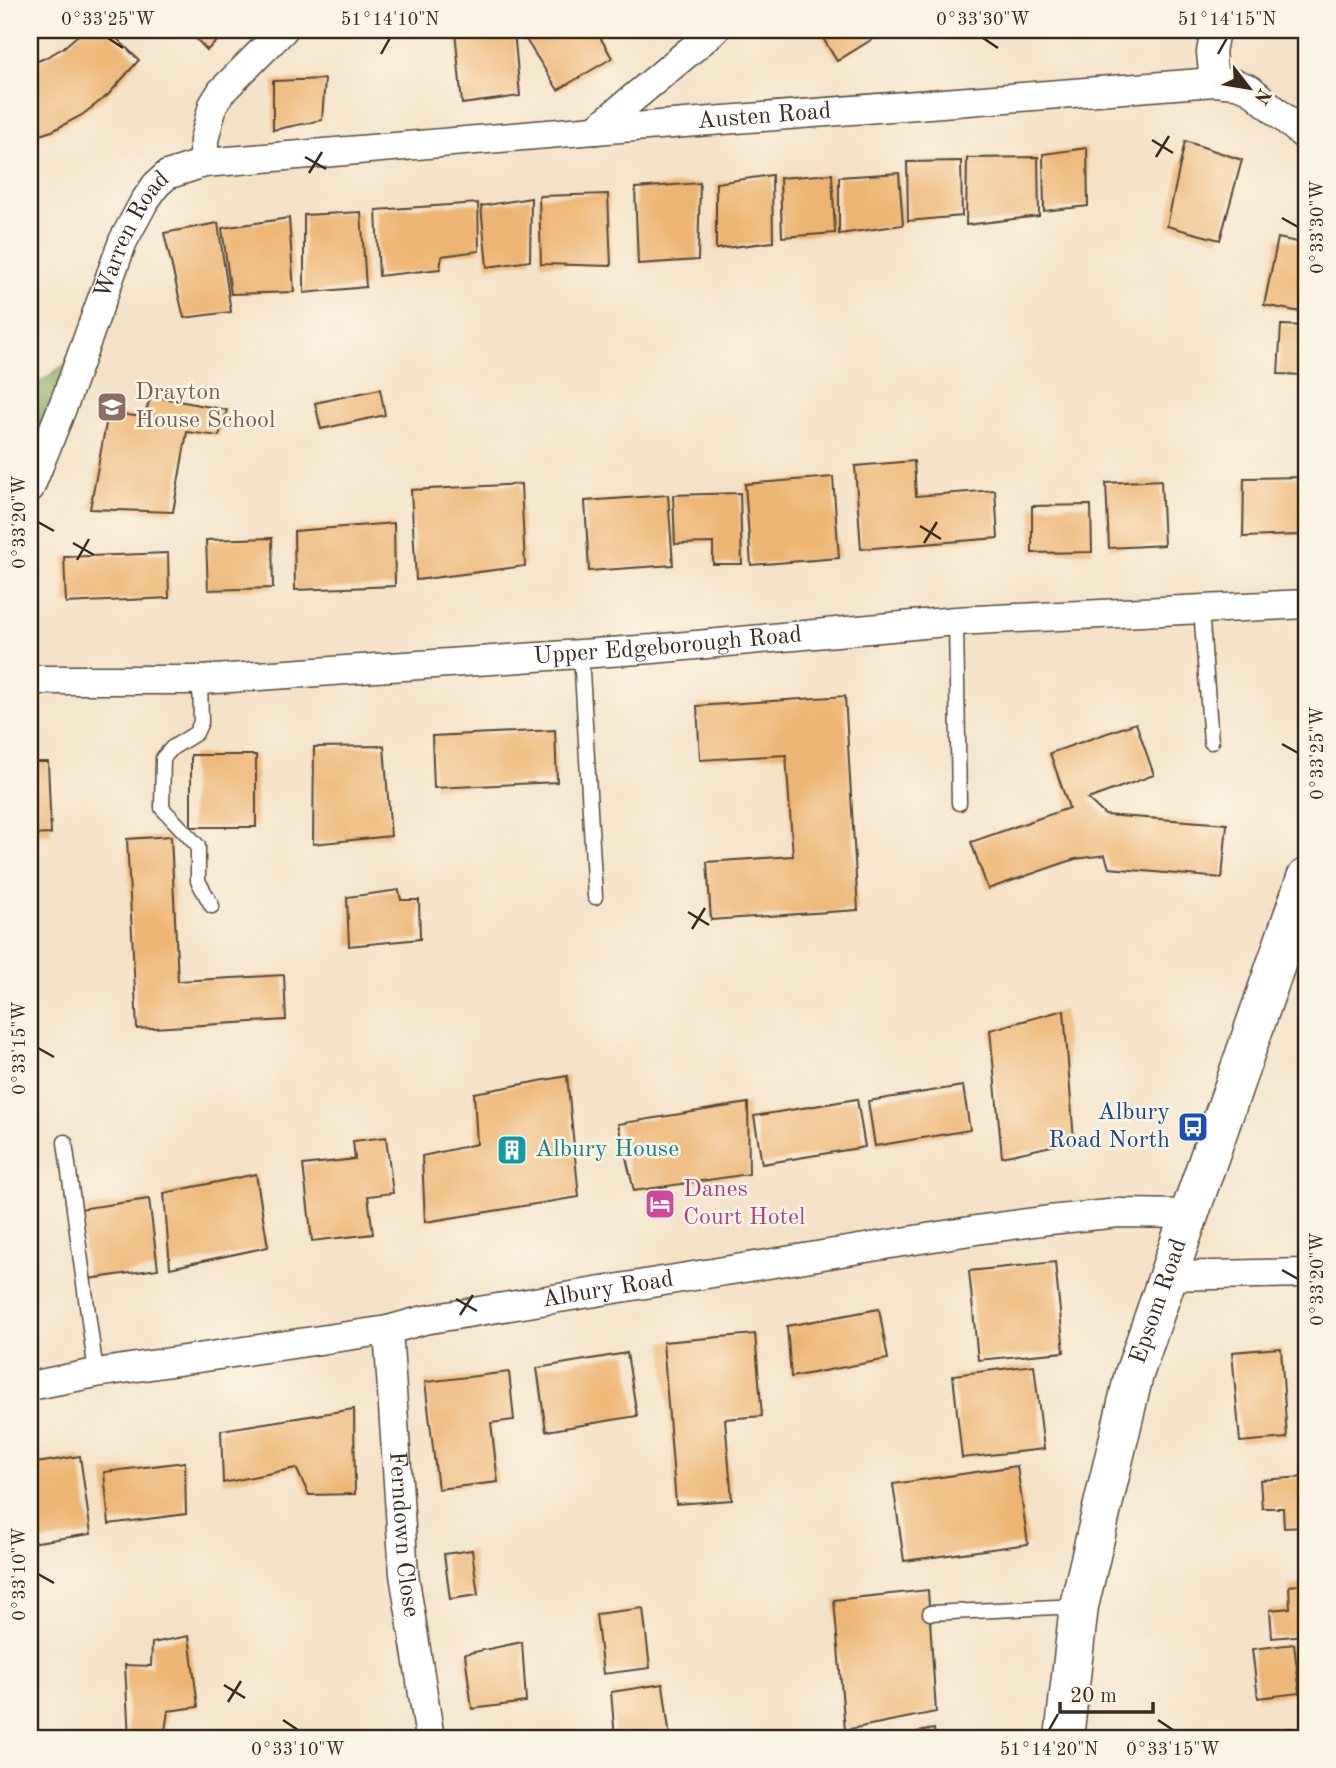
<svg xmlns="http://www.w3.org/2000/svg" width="1336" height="1768" font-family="'Old Standard TT',serif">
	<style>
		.forest { fill: #8bb066; stroke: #636d42; stroke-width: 2 }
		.building { fill: #edb573 }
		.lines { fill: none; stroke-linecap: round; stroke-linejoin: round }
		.service-casing { stroke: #574637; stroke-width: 17 }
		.minor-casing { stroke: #574637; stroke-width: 31 }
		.primary-casing { stroke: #574637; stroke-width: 41 }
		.service { stroke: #fff; stroke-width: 14 }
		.minor { stroke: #fff; stroke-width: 28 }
		.primary { stroke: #fff; stroke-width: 38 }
		.ticks { fill: none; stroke: #3b2a1e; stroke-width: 2.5 }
		.labels { text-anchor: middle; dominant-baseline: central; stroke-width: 5; stroke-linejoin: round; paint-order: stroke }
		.street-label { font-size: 24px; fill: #3b2a1e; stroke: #fcf5e5 }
		.education-label { font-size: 24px; fill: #785e54; stroke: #fcf5e5; text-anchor: start }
		.transit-label { font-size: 24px; fill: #164399; stroke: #fcf5e5; text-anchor: end }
		.culture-label { font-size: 24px; fill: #0d838f; stroke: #fcf5e5; text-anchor: start }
		.hotel-label { font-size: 24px; fill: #b23c85; stroke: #fcf5e5; text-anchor: start }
		.neatline { fill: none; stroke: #3b2a1e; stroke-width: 2.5 }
		.ticks-label { font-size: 18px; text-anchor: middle; fill: #3b2a1e }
	</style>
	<rect width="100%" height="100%" fill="#fcf5e5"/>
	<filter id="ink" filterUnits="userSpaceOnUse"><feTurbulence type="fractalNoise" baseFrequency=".0143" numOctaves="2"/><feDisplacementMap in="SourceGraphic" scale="14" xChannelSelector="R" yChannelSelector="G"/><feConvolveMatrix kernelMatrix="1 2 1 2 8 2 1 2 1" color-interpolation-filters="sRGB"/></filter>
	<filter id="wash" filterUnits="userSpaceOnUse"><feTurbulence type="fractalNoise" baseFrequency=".00686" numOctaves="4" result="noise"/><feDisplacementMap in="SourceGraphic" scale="28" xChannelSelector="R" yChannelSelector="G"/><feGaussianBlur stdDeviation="1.57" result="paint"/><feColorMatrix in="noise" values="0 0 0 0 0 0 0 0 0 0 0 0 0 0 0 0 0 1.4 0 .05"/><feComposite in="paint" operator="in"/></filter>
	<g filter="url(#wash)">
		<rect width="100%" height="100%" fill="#f4e2c7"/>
		<path class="forest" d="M82 352 30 488V390Z"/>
		<g id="blocks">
			<path class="building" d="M84 30H108L139 60 108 95 82 115 52 131 30 138V64L45 58 63 48Z
				M188 30H230L207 50Z
				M455 30H514L520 96 462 104Z
				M533 30H596L612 58 558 90 523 35Z
				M818 30H887L837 61Z
				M325 79 322 120 273 130V81Z
				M1185 141 1242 160 1220 240 1167 226Z
				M1087 148 1088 206 1044 211 1043 154Z
				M1038 157 1039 216 966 225 967 158Z
				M961 161 962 216 908 221 907 162Z
				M899 173 903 225 839 234V177Z
				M832 174 835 233 782 237 780 178Z
				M772 175 773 242 716 249V183Z
				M700 183 698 260 638 264 635 188Z
				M608 194 611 266 541 264 539 196Z
				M531 198 530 261 487 267 481 206Z
				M478 203 479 251 442 256 440 269 379 276 376 210Z
				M361 212 366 287 304 293V215Z
				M289 218 294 292 231 294 222 228Z
				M218 223 231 312 184 318 164 233Z
				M1278 238 1306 244V313L1264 305Z
				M1281 325 1306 326V375L1278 374Z
				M380 389 385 415 321 429 315 403Z
				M151 396 227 410 219 436 187 432 173 512 90 509 108 413 144 417Z
				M914 461 916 496 995 490 998 538 861 549 855 466Z
				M833 477 839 558 751 565 745 484Z
				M1304 477 1301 535 1243 537 1244 478Z
				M1161 480 1164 545 1109 548 1106 483Z
				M521 484 525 566 416 580 411 490Z
				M740 493 742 564H713V543L675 544 673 495Z
				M668 495 673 565 589 571 585 501Z
				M1091 505 1092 552 1032 553V506Z
				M394 523 395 586 295 590 294 531Z
				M272 538 273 588 208 590 206 540Z
				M168 553 169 598 66 603 64 557Z
				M845 696 858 910 711 920 707 862 793 856 786 755 700 760 697 706Z
				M1136 723 1154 775 1088 799 1105 815 1227 824 1222 878 1109 868 1105 855 1075 859 988 889 971 842 1069 808 1050 753Z
				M555 730 557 782 434 788 432 736Z
				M384 746 391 836 313 844 314 747Z
				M191 755H256V827H191Z
				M30 762H48L51 834 30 835Z
				M171 836 178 981 284 975 286 1020 137 1029 127 839Z
				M399 890 401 900H419L420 939 349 946 347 897Z
				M1064 1010 1074 1141 1002 1157 990 1030Z
				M567 1076 579 1197 425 1222 422 1156 477 1144 474 1093Z
				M963 1086 970 1130 875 1146 868 1101Z
				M857 1099 865 1147 762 1164 754 1116Z
				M748 1103 749 1174 634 1191 618 1124Z
				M386 1137 393 1193 368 1196 373 1234 312 1241 303 1165 355 1159 353 1141Z
				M256 1174 268 1247 170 1268 164 1193Z
				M149 1199 158 1269 88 1279 79 1209Z
				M1055 1262 1064 1352 978 1360 969 1271Z
				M879 1309 888 1359 791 1377 787 1326Z
				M755 1334 762 1416 725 1419 732 1500 676 1504 663 1342Z
				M1281 1348 1287 1438 1240 1442 1232 1352Z
				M627 1353 637 1416 546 1431 537 1368Z
				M1034 1365 1044 1449 962 1458 953 1375Z
				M509 1372 514 1420 491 1423 498 1482 438 1489 425 1382Z
				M354 1409 355 1494 309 1495 296 1468 223 1483 221 1430Z
				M80 1456 91 1534 30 1543V1464Z
				M185 1462 186 1514 109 1524 104 1472Z
				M1017 1466 1028 1544 904 1561 893 1484Z
				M1306 1477V1527L1284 1528 1283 1508H1262L1260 1480Z
				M472 1550 478 1595 450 1599 444 1554Z
				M1306 1584V1635L1272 1638 1270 1610 1290 1608 1289 1586Z
				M928 1590 936 1712 845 1730 834 1600Z
				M643 1608 650 1668 603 1674 596 1614Z
				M189 1636 198 1707 168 1711 164 1738H129L125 1665 151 1666 152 1643Z
				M522 1642 526 1702 472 1709 465 1654Z
				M1294 1644 1300 1693 1258 1698 1252 1649Z
				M663 1684 670 1738H615L611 1692Z
				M1290 1728 1291 1738H1244L1243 1735Z
				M934 1729 935 1738H893V1737Z"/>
		</g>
	</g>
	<g filter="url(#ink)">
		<use href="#blocks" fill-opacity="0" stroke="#574637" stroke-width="2"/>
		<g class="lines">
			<g class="service-casing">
				<path id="service" d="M1201 609 1211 742
					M956 621 959 803
					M581 654 595 897
					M200 680 201 722 196 733 172 748 163 758 162 808 198 846V881L212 906
					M65 1142 96 1373
					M930 1613 1078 1606"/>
			</g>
			<g class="minor-casing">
				<g id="minor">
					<path d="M1214 82 1211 52 1215 30"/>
					<path d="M595 130 715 30"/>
					<path d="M204 163V140L213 105 221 92 283 30"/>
					<path id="s1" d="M30 488 66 398 123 241 144 202 156 185 167 175 204 163 595 130 1214 82 1236 84 1250 89 1306 137"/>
					<path id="s2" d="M30 680H200L653 649 956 621 1306 604"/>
					<path d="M1168 1276 1306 1273"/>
					<path id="s3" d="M388 1330 404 1574 430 1738"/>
					<path id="s4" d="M30 1386 96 1373 388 1330 424 1320 976 1230 1049 1220 1119 1213 1189 1214"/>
				</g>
			</g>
			<g class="primary-casing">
				<g id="primary">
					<path id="s5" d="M1064 1738 1079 1606 1134 1374 1306 878"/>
				</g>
			</g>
			<use href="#service" class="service"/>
			<use href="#minor" class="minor"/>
			<use href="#primary" class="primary"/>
		</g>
	</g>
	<path class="ticks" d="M108 38 123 48M983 38 998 48M381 54 390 38M1218 54 1227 38M1152 140 1173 153M305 157 326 169M1156 157 1169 136M309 173 322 152M1282 218 1298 227M38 522 54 531M920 526 941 539M73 543 94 555M924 543 937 522M77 560 89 539M1282 744 1298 753M688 912 709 925M692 929 705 908M38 1048 54 1057M1282 1270 1298 1279M456 1299 477 1311M460 1315 473 1295M38 1574 54 1583M224 1685 245 1698M228 1702 241 1681M283 1720 298 1730M1158 1720 1173 1730M1049 1730 1058 1714"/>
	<defs>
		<g id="school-square" transform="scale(1.575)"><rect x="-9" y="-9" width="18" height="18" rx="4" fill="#8d6e63" stroke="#fcf5e5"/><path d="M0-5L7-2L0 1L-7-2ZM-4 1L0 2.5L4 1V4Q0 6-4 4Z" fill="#fff"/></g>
		<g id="bus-square" transform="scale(1.575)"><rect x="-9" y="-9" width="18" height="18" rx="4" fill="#1a4fb4" stroke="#fcf5e5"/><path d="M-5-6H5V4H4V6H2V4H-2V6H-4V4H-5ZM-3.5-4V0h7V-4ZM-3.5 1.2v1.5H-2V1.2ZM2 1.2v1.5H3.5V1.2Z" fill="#fff"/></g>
		<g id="building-square" transform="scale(1.575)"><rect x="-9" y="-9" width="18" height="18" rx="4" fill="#0f9aa8" stroke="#fcf5e5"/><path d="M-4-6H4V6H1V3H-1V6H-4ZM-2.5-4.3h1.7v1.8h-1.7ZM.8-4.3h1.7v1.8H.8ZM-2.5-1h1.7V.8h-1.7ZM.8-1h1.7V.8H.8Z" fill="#fff"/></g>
		<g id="hotel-square" transform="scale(1.575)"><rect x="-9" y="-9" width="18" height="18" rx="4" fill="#d1479c" stroke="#fcf5e5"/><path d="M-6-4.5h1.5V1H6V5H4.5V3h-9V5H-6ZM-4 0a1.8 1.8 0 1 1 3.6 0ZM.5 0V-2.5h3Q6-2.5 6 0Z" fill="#fff"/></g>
	</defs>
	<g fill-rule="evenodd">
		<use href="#school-square" x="112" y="407"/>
		<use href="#bus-square" x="1193" y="1127"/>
		<use href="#building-square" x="512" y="1150"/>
		<use href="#hotel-square" x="660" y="1204"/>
	</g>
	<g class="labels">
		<g class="street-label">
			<text stroke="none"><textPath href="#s1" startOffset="945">Austen Road</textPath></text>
			<text stroke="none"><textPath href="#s1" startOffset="273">Warren Road</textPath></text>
			<text stroke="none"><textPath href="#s2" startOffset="639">Upper Edgeborough Road</textPath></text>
			<text stroke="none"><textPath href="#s4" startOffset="586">Albury Road</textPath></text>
			<text stroke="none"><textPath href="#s5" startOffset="448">Epsom Road</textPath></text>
			<text stroke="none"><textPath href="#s3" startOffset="205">Ferndown Close</textPath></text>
		</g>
		<g class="education-label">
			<text x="135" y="393">Drayton<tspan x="135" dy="28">House School</tspan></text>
		</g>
		<g class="transit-label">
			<text x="1170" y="1113">Albury<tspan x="1170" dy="28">Road North</tspan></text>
		</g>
		<g class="culture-label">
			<text x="535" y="1150">Albury House</text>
		</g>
		<g class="hotel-label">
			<text x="683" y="1190">Danes<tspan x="683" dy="28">Court Hotel</tspan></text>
		</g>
	</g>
	<rect width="1336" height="1768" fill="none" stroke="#fcf5e5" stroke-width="77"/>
	<g transform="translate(1249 88) rotate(121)" stroke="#fcf5e5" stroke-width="5" paint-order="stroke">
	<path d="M0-5L12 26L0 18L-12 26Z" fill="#3b2a1e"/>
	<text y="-10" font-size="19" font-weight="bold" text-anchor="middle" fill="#3b2a1e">N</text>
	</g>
	<path d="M1060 1702v10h93v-10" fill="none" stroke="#3b2a1e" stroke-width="3.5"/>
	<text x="1070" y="1702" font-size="21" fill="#3b2a1e" stroke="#fcf5e5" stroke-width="5" paint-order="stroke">20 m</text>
	<rect x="38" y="38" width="1260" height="1692" class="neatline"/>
	<g class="ticks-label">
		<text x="108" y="25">0°33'25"W</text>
		<text x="390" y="25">51°14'10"N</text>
		<text x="983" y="25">0°33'30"W</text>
		<text x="1227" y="25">51°14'15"N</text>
		<text transform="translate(1317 227) rotate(-90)" y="6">0°33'30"W</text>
		<text transform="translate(19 522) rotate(-90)" y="6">0°33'20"W</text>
		<text transform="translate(1317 753) rotate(-90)" y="6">0°33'25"W</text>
		<text transform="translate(19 1048) rotate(-90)" y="6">0°33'15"W</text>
		<text transform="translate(1317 1279) rotate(-90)" y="6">0°33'20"W</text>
		<text transform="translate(19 1574) rotate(-90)" y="6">0°33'10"W</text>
		<text x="298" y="1755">0°33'10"W</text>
		<text x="1049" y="1755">51°14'20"N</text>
		<text x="1173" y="1755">0°33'15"W</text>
	</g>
</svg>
